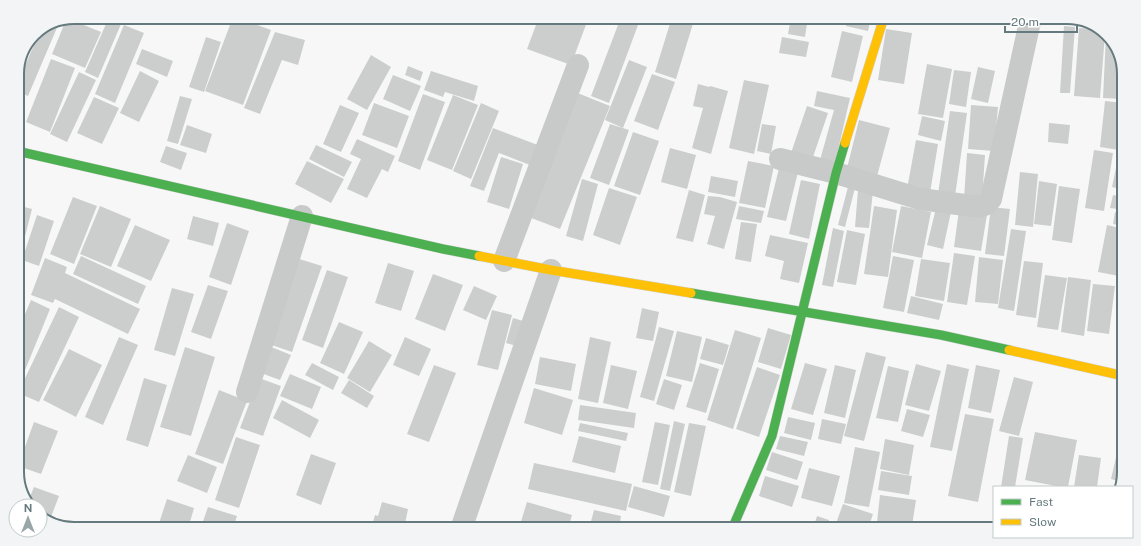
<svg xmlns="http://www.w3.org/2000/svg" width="1141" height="546" font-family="'Public Sans',sans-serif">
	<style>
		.building { fill: #cccece }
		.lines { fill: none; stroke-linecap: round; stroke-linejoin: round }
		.fast-casing { stroke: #d2d3d4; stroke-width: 10 }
		.slow-casing { stroke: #d2d3d4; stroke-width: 10 }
		.street { stroke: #c8caca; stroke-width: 22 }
		.fast { stroke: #4caf50; stroke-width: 9 }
		.slow { stroke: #ffc107; stroke-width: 9 }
		.rim { fill: none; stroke: #657a7e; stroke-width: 2 }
	</style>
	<rect width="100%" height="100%" fill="#f7f7f7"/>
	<path class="building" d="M109 17H124L98 78 85 72Z
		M233 17H236L271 30 243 105 205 91Z
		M539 17H572L587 22 571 65 527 49Z
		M621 17H641L609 103 591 96Z
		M672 17H695L676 79 655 72Z
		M791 17H808L805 37 788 34Z
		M849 17H871L868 31 846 26Z
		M69 19 101 32 85 68 52 54 66 20Z
		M59 23 28 96 17 91V84L40 31Z
		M124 25 144 33 115 103 95 94Z
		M1064 26 1075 27 1070 93H1060Z
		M1079 28 1100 29 1105 34 1100 98 1074 96Z
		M886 29 912 33 904 84 878 80Z
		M842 31 863 36 852 82 831 77Z
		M275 32 305 40 298 65 282 60 260 114 244 108Z
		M1106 35 1114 42 1123 68 1122 99 1103 98Z
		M206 37 221 42 204 92 189 87Z
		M782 37 809 42 806 57 779 53Z
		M142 49 173 61 167 77 136 64Z
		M371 55 391 67 367 110 347 99Z
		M51 59 75 68 50 132 26 122Z
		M629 60 647 67 623 128 605 120Z
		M927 64 952 69 943 118 918 114Z
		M408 66 423 72 420 81 405 75Z
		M978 67 995 71 988 103 971 99Z
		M954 70 971 72 966 107 949 104Z
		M140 71 159 81 139 122 120 113Z
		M431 71 478 86 474 101 445 92 443 97 424 90Z
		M79 72 96 80 67 142 50 134Z
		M652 74 675 82 658 130 634 121Z
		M393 75 421 86 410 111 383 99Z
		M744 80 769 85 754 154 729 148Z
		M698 84 709 87 710 86 728 91 711 154 692 148 703 108 693 106Z
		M817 91 850 98 835 163 820 160 834 110 814 106Z
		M575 92 610 106 560 229 526 216Z
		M423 94 445 102 420 170 398 161Z
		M453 95 478 105 452 170 427 160Z
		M180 96 192 99 178 144 167 141Z
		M94 97 119 108 102 144 77 133Z
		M1105 101 1124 103V112L1119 150 1100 147Z
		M374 103 409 116 397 148 362 135Z
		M481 103 499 111 471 179 453 171Z
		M340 105 359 113 341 152 323 144Z
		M971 105 998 107 994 151 968 149Z
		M807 106 828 113 812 160 791 153Z
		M950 111 967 113 955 196 938 194Z
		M922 116 945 121 941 141 918 135Z
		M859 120 890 128 876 180 846 172Z
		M1049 123 1070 125 1068 144 1048 142Z
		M610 124 629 130 609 185 590 178Z
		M762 124 776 126 771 154 757 151Z
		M187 125 212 134 206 153 180 145Z
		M493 128 543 147 535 167 499 153 484 191 470 186Z
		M633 132 659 141 640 195 614 186Z
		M357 139 395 156 388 172 382 169 367 198 347 189 361 159 350 154Z
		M916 140 938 144 930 193 907 189Z
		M316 145 352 162 344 177 309 159Z
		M166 146 187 153 181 170 160 162Z
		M670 148 696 155 687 189 661 182Z
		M1094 150 1113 153 1104 211 1085 208Z
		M967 153 985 155 982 200 964 199Z
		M501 157 523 164 509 209 487 202Z
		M1118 158H1124V190L1112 187Z
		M307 161 344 179 331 203 295 184Z
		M748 161 774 166 765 208 739 203Z
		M780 164 799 168 786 221 767 217Z
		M1020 172 1038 174 1033 227 1015 225Z
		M711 176 738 181 735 197 708 192Z
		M582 179 598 184 583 241 566 236Z
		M801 180 820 184 809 239 789 234Z
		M1039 181 1057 184 1051 226 1034 224Z
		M1059 186 1080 189 1072 243 1052 240Z
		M848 187 855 188 845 227 838 225Z
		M609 188 637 197 620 245 593 235Z
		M689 190 705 195 693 242 676 238Z
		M858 190 873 191 869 228 855 227Z
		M1113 195 1124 197V210L1110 208Z
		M708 196 720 197 737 202 724 249 707 244 715 216 704 214Z
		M73 197 97 206 74 264 50 254Z
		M17 205 32 209 18 264H17Z
		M100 206 131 219 111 267 80 254Z
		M739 206 764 211 761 223 736 219Z
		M874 206 897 210 888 277 864 274Z
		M901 206 931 212 922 258 892 252Z
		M991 207 1010 209 1004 256 985 254Z
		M936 208 951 212 943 249 927 245Z
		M959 210 987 215 981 251 954 247Z
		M1115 212 1124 214V226L1113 224Z
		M37 215 54 221 39 266 22 260Z
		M193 216 219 223 213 246 187 239Z
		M741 222 757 224 751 262 735 259Z
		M227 223 249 231 231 285 209 277Z
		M135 225 170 240 151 281 117 266Z
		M1107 225 1124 229V250L1119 276 1098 272Z
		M833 228 844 231 833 287 822 285Z
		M1011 229 1026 231 1014 311 998 308Z
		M847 230 865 234 856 285 837 282Z
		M770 235 808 243 799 283 780 279 784 261 765 256Z
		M954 253 975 256 967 305 947 302Z
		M81 256 146 286 138 304 73 274Z
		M893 256 914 260 904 312 883 308Z
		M979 257 1003 260 998 304 975 302Z
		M45 258 67 267 65 273 140 309 128 334 55 299 53 303 31 295Z
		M296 258 322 266 292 352 266 343Z
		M921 259 950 263 944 301 915 296Z
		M1024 261 1043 263 1036 318 1016 315Z
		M388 263 414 271 401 311 375 303Z
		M327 270 348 277 323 348 302 340Z
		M433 274 463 285 445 331 415 319Z
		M1045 275 1067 278 1058 330 1037 327Z
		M1068 277 1091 280 1084 336 1061 332Z
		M1093 284 1115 286 1109 334 1087 331Z
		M208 285 228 291 211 339 191 332Z
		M474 286 497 296 486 320 463 310Z
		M172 288 194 294 175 356 154 350Z
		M911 296 943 304 939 320 907 313Z
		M31 300 50 309 17 390V333Z
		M59 307 79 317 39 402 18 393Z
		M642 308 659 312 653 341 636 338Z
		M492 310 512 315 498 370 477 365Z
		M513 318 530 323 523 348 506 343Z
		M339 322 363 332 344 374 320 363Z
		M659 327 674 331 654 401 640 397Z
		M768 328 791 335 781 369 758 362Z
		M735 330 761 338 733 429 707 420Z
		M677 331 702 337 692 382 666 376Z
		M119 337 138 345 103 425 85 417Z
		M405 337 431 349 419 376 393 365Z
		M590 337 611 342 598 403 578 399Z
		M706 338 729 345 723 365 700 359Z
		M369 341 392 355 370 392 347 378Z
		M269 346 291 355 280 380 258 372Z
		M185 347 215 357 191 436 160 427Z
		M69 349 102 365 76 417 43 400Z
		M866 352 886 357 864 441 844 436Z
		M540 357 576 364 571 391 535 384Z
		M312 363 339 377 333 390 305 375Z
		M700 363 719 369 706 413 686 407Z
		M805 363 827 369 813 415 791 409Z
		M916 364 941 371 929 411 905 405Z
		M947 364 969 369 952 451 930 447Z
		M434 365 456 373 429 442 407 434Z
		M611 365 637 371 628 409 603 403Z
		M835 365 856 370 845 418 824 413Z
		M976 365 1000 370 991 413 968 408Z
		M888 366 909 371 898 422 876 418Z
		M757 367 780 375 759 437 736 429Z
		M290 374 321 387 312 409 280 396Z
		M1014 377 1033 382 1019 436 999 431Z
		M144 378 167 385 148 447 126 440Z
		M259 378 281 386 263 436 240 428Z
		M664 379 682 385 674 410 656 404Z
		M349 380 374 396 367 408 341 393Z
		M534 388 573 400 562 435 524 423Z
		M219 390 247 401 223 464 195 454Z
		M282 400 319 420 310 438 273 418Z
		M580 405 636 413 634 428 578 420Z
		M907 409 930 415 923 437 901 431Z
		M965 414 994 419 978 502 948 496Z
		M788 417 815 423 811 440 784 433Z
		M822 419 846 424 841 444 818 439Z
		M674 421 685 424 670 491 660 489Z
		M34 422 58 431 41 474 18 466Z
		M655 422 670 425 658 485 642 482Z
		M580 423 628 433 626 441 578 431Z
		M689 423 706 426 691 496 674 492Z
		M1123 427 1124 472 1122 482 1111 479Z
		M1035 432 1077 440 1068 487H1061L1025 480Z
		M579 436 621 446 615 473 572 462Z
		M780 436 808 442 804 456 776 449Z
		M1009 436 1023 438 1015 487H1001Z
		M236 437 260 445 239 508 215 500Z
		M885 439 914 445 909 475 880 469Z
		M855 447 880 452 869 507 844 503Z
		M772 452 803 462 797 480 766 470Z
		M311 454 336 463 321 505 296 495Z
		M188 455 217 467 207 493 177 481Z
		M1079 455 1101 458 1097 487H1074Z
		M534 463 632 484 626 511 528 489Z
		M809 468 840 476 832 506 801 498Z
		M881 471 912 476 909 495 878 490Z
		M765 476 799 486 792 507 759 496Z
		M634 486 670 496 664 517 628 507Z
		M34 487 59 496 51 517 40 513V506H29L27 504Z
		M880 495 916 500 912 526 877 522Z
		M167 499 194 508 188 529H157Z
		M382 502 408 509 405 524 420 529H371L375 515 378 516Z
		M527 502 572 515 568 529H523L519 528Z
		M843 504 873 514 868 529H834Z
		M208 507 237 516 233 529H206L201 527Z
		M594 510 621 516 619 529H589Z
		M817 516 829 520 827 529H813Z"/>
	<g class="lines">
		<g class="fast-casing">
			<path id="fast" d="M17 151 443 249 479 256
				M691 293 941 335 1009 350
				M732 529 772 436 836 173 845 143"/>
		</g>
		<g class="slow-casing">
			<path id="slow" d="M845 143 884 17
				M479 256 551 270 691 293
				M1009 350 1124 376"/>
		</g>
		<path class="street" d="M780 159 836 173 920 199 980 207 987 204 991 199 1031 17
			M504 261 578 65
			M247 392 302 216
			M461 529 551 270"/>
		<use href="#fast" class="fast"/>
		<use href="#slow" class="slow"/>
	</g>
	<path d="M0 0H1141V546H0ZM74 24H1067A50 50 0 0 1 1117 74V472A50 50 0 0 1 1067 522H74A50 50 0 0 1 24 472V74A50 50 0 0 1 74 24Z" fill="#f3f4f5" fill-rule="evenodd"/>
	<path class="rim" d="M74 24H1067A50 50 0 0 1 1117 74V472A50 50 0 0 1 1067 522H74A50 50 0 0 1 24 472V74A50 50 0 0 1 74 24Z"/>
	<rect x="993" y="486" width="140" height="52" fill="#ffffff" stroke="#c1cacb"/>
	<rect x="1001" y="499" width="20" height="6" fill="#4caf50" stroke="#c1cacb"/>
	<text x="1029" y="506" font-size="12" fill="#657a7e">Fast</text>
	<rect x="1001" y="519" width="20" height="6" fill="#ffc107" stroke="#c1cacb"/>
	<text x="1029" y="526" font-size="12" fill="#657a7e">Slow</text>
	<g transform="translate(28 518)"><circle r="19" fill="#ffffff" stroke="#c1cacb"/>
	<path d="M0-3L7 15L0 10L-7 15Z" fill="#98a6a8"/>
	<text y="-6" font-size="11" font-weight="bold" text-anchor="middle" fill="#657a7e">N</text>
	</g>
	<path d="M1005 26v6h72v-6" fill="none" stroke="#657a7e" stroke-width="2"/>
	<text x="1011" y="26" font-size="12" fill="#657a7e" stroke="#ffffff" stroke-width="3" paint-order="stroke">20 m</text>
</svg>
